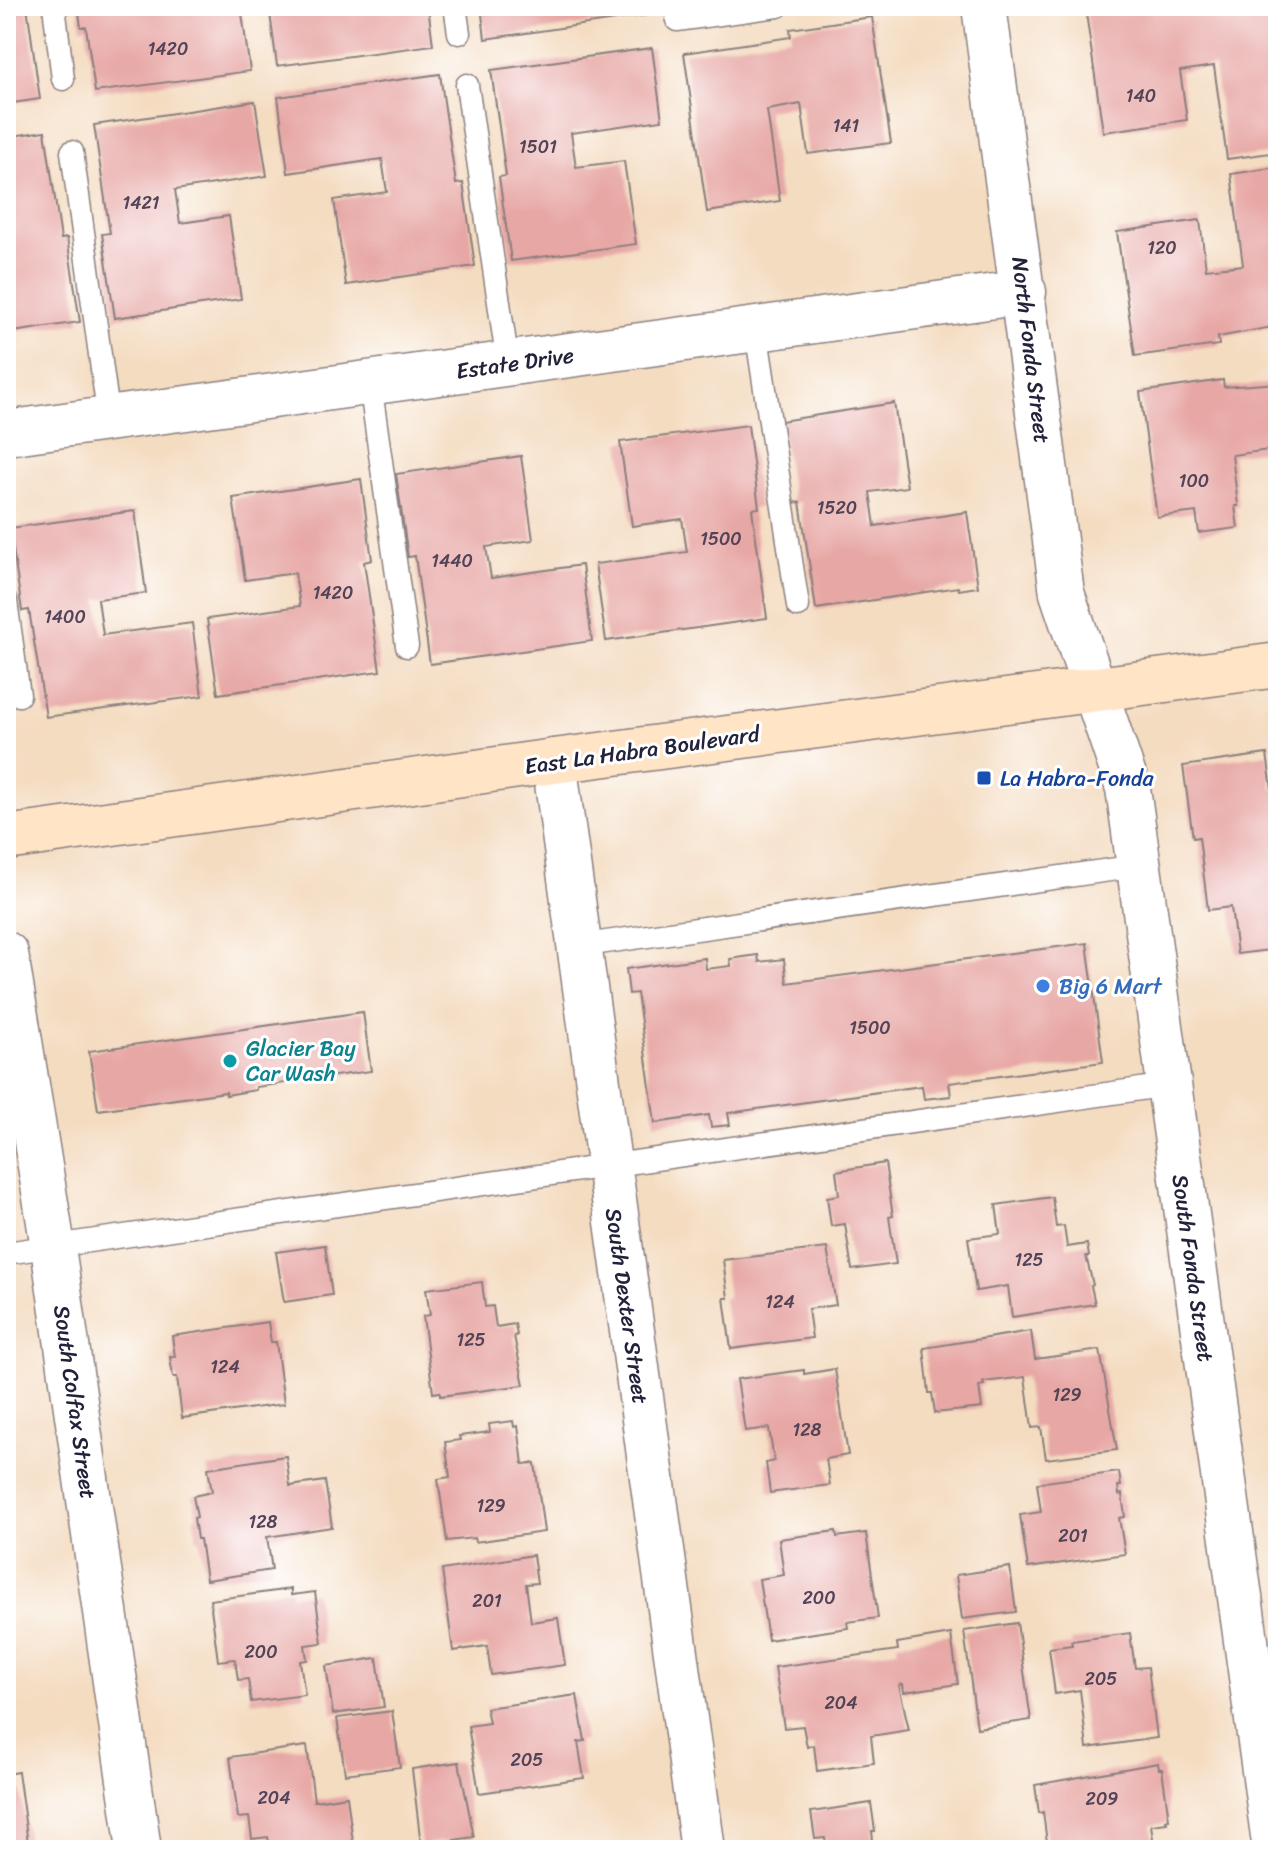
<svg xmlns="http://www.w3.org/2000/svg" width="1284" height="1856" font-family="Sriracha,sans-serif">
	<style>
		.building { fill: #e7a7a5 }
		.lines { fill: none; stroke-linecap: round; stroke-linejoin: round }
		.lane-casing { stroke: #8b7f7e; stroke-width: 25 }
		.street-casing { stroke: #8b7f7e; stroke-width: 47 }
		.secondary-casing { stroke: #8b7f7e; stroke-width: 47 }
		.lane { stroke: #fff; stroke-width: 22 }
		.street { stroke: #fff; stroke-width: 44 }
		.secondary { stroke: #ffe4c6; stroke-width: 44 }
		.transit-dot { fill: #1a4fb4; stroke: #fff; stroke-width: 3 }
		.shop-dot { fill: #3f7fe0; stroke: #fff; stroke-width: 3 }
		.culture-dot { fill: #0f9aa8; stroke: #fff; stroke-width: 3 }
		.labels { text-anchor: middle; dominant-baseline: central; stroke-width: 6; stroke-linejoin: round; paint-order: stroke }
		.number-label { font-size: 18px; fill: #534356 }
		.street-label { font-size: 22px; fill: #22223b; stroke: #fff }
		.transit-label { font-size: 22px; fill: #164399; stroke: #fff; text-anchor: start }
		.shop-label { font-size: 22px; fill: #366cbe; stroke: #fff; text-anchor: start }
		.culture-label { font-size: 22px; fill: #0d838f; stroke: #fff; text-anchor: start }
	</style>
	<rect width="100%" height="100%" fill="#fff"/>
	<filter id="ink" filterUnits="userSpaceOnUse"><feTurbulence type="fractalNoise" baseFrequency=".0125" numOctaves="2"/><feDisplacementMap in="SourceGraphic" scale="16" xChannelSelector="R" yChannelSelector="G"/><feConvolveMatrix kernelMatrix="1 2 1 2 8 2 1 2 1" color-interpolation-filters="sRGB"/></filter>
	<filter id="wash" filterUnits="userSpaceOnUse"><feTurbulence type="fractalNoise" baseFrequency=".006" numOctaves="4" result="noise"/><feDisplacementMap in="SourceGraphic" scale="32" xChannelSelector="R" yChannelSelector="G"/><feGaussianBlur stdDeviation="1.8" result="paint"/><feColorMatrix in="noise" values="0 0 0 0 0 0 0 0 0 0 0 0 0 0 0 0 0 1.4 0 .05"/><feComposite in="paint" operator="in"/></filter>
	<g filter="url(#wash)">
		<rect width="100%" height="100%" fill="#f4dcc1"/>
		<g id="blocks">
			<path class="building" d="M6 6H27L40 99 6 104Z
				M78 6H149L150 10 178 6H241L250 71 95 92 86 27H81Z
				M269 6H428L433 45 277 66Z
				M481 6H648L649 15 485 39Z
				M1085 6H1278V152L1227 159 1214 66 1180 71 1187 120 1103 132Z
				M872 17 891 143 808 154 801 104 767 110 780 201 707 212 684 53 791 37 790 29Z
				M652 48 662 120 571 133 576 167 624 161 636 244 511 261 499 177 506 176 491 70Z
				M440 74 456 184 463 183 475 266 346 285 334 200 387 192 382 159 288 173 278 97Z
				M255 101 267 176 175 190 180 223 229 216 241 299 115 318 102 234 110 233 94 125Z
				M45 131 61 239 67 238 80 322 6 333V137Z
				M1278 167V326L1218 337 1219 345 1135 356 1117 232 1200 220 1206 269 1243 265 1231 174Z
				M1223 380 1224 387 1278 383V508L1268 450 1232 455 1238 506H1235L1238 528 1199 533 1196 512 1157 517 1140 392Z
				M894 403 907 487 870 492 875 526 967 512 978 587 959 590 958 587 816 609 800 502 793 503 781 421Z
				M748 425 759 508 752 509 767 618 606 641 595 564 687 552 682 519 632 526 620 442Z
				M521 456 533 540 486 547 491 578 582 565 592 641 430 664 415 556 408 557 396 474Z
				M361 479 372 560 364 562 380 671 218 694 207 619 300 606 295 573 245 580 233 498Z
				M135 511 146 593 98 599 103 635 192 623 202 696 46 717 29 610 22 611 10 528Z
				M1267 754 1272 789H1278V949L1237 954 1231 907 1208 910 1199 837 1193 838 1183 766Z
				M1087 943 1103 1062 949 1083 951 1096 924 1099 922 1086 728 1113 730 1125 711 1127 709 1115 655 1123 637 993 629 994 626 969 705 958 706 969 731 966 730 959 758 955 759 962 784 959 787 983Z
				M363 1012 371 1071 256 1087V1090L226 1095V1092L98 1110 89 1051Z
				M885 1163 893 1216 889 1217 896 1264 852 1270 845 1224 831 1226 827 1197 839 1195 836 1171Z
				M1052 1197 1056 1227 1064 1226 1067 1247 1087 1244 1089 1256H1086L1093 1285 1091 1286 1095 1304 1012 1317 1008 1286 976 1291 968 1238 1000 1234 996 1205Z
				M325 1245 332 1295 284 1302 276 1252Z
				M827 1248 836 1305 808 1309 812 1338 731 1349 724 1298H728L723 1260Z
				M482 1282 485 1307 493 1306 496 1327 515 1324 517 1335 514 1336 524 1385 440 1396V1392L433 1393 423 1316 430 1315 426 1289Z
				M268 1322 271 1342H276L284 1404 182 1418 177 1377H173L170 1357H175L172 1336Z
				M1031 1331 1035 1359 1100 1350 1117 1450 1046 1459 1041 1427 1032 1428 1025 1377 983 1382 984 1385 979 1386 982 1408 935 1413 932 1393H929L924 1348Z
				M835 1369 848 1455 826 1459 830 1485 770 1493 766 1463 774 1461 769 1428 745 1431 737 1379 804 1370V1374Z
				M513 1421 514 1427 518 1426 523 1464 535 1463 544 1532 475 1542 474 1538 447 1541 438 1479 450 1477 445 1442 460 1440 459 1436 490 1432 489 1424Z
				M286 1456 290 1486 325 1481 332 1527 267 1537 272 1570 206 1580 200 1539H197L194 1518 197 1517 193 1496 212 1492 208 1468Z
				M1119 1472 1121 1486H1118L1119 1495 1122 1494 1125 1517 1119 1518 1125 1554 1028 1568 1020 1515 1041 1512 1037 1483Z
				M836 1531 837 1537 866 1533 878 1618 847 1622 848 1628 768 1640 759 1579 784 1575 779 1539Z
				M533 1555 537 1583 526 1584 531 1622 558 1618 565 1665 491 1675 487 1646 453 1651 442 1570Z
				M1010 1567 1016 1612 962 1619 956 1575Z
				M291 1589V1595L315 1592 322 1643 305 1645 307 1660 300 1661 305 1695 251 1702 248 1679 238 1680 235 1659 218 1661 210 1600Z
				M1017 1623 1031 1720 977 1728 964 1631Z
				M1130 1633 1135 1668 1148 1667 1157 1738 1087 1748 1080 1690 1055 1694 1049 1648 1072 1645 1071 1641Z
				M951 1634 958 1684 904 1692 903 1684 899 1685 909 1730 871 1736 874 1763 817 1771 814 1745 807 1747 803 1726 784 1728 775 1667 898 1650 897 1643Z
				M377 1658 384 1707 333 1714 326 1666Z
				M577 1695 585 1741 578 1742 584 1778 479 1793 468 1726 489 1723 486 1708Z
				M392 1711 400 1767 345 1774 337 1718Z
				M307 1746 314 1801 347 1796 354 1850H270L268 1837 252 1839 249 1817 238 1818 230 1757Z
				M459 1762 474 1837 421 1845 412 1769Z
				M1158 1763 1159 1769H1162L1169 1819 1166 1820 1167 1823 1151 1825 1154 1846 1143 1848V1850H1048L1043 1812 1039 1813 1035 1785Z
				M18 1772 29 1850H6V1774Z
				M871 1803 875 1831H872L874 1850H827L825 1838 815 1839 811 1812Z
				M469 1842 470 1850H429V1848Z"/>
		</g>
	</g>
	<g filter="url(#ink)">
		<use href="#blocks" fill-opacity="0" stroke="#8b7f7e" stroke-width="2"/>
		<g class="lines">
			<g class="lane-casing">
				<path id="lane" d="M54 6 63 79
					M455 6 459 33
					M677 20 778 6
					M467 85 508 364
					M72 152 109 420
					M756 330 798 606
					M370 383 407 646
					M6 601 19 695
					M578 946 1138 866
					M6 1253 1168 1085"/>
			</g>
			<g class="street-casing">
				<path id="street" d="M984 6 1062 593 1128 788 1275 1850
					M6 433 1024 292
					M554 761 703 1850
					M6 954 53 1247 139 1850"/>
			</g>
			<g class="secondary-casing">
				<path id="secondary" d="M6 838 554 761 1278 665"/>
			</g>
			<use href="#lane" class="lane"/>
			<use href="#street" class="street"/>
			<use href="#secondary" class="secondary"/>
		</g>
	</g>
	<rect class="transit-dot" x="976" y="770" width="16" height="16" rx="4"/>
	<circle class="shop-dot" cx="1043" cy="986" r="8"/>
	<circle class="culture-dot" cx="230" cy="1061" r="8"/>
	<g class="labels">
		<g class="number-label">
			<text x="168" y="49">1420</text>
			<text x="1141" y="96">140</text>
			<text x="846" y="126">141</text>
			<text x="538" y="147">1501</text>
			<text x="141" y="203">1421</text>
			<text x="1162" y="248">120</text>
			<text x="1194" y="481">100</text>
			<text x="837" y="508">1520</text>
			<text x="721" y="539">1500</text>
			<text x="452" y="561">1440</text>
			<text x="333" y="593">1420</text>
			<text x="65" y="617">1400</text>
			<text x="870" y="1028">1500</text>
			<text x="1029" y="1260">125</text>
			<text x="780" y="1302">124</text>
			<text x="471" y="1340">125</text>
			<text x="225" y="1367">124</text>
			<text x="1067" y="1395">129</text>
			<text x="807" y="1430">128</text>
			<text x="491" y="1506">129</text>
			<text x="263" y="1522">128</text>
			<text x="1073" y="1536">201</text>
			<text x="819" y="1598">200</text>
			<text x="487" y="1601">201</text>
			<text x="261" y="1652">200</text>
			<text x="1101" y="1679">205</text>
			<text x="841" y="1703">204</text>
			<text x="527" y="1760">205</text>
			<text x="274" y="1798">204</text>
			<text x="1102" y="1799">209</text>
		</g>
		<g class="street-label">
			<text transform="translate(1031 350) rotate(83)">North Fonda Street</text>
			<text transform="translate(515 363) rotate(-8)">Estate Drive</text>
			<text transform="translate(642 750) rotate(-8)">East La Habra Boulevard</text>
			<text transform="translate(1193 1268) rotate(82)">South Fonda Street</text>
			<text transform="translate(627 1306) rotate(82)">South Dexter Street</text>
			<text transform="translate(75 1402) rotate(82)">South Colfax Street</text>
		</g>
		<g class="transit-label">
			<text x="1000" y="778">La Habra-Fonda</text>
		</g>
		<g class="shop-label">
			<text x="1059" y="986">Big 6 Mart</text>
		</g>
		<g class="culture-label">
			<text x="246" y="1048">Glacier Bay<tspan x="246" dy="25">Car Wash</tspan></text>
		</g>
	</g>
	<rect width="1284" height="1856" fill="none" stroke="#fff" stroke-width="32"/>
</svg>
